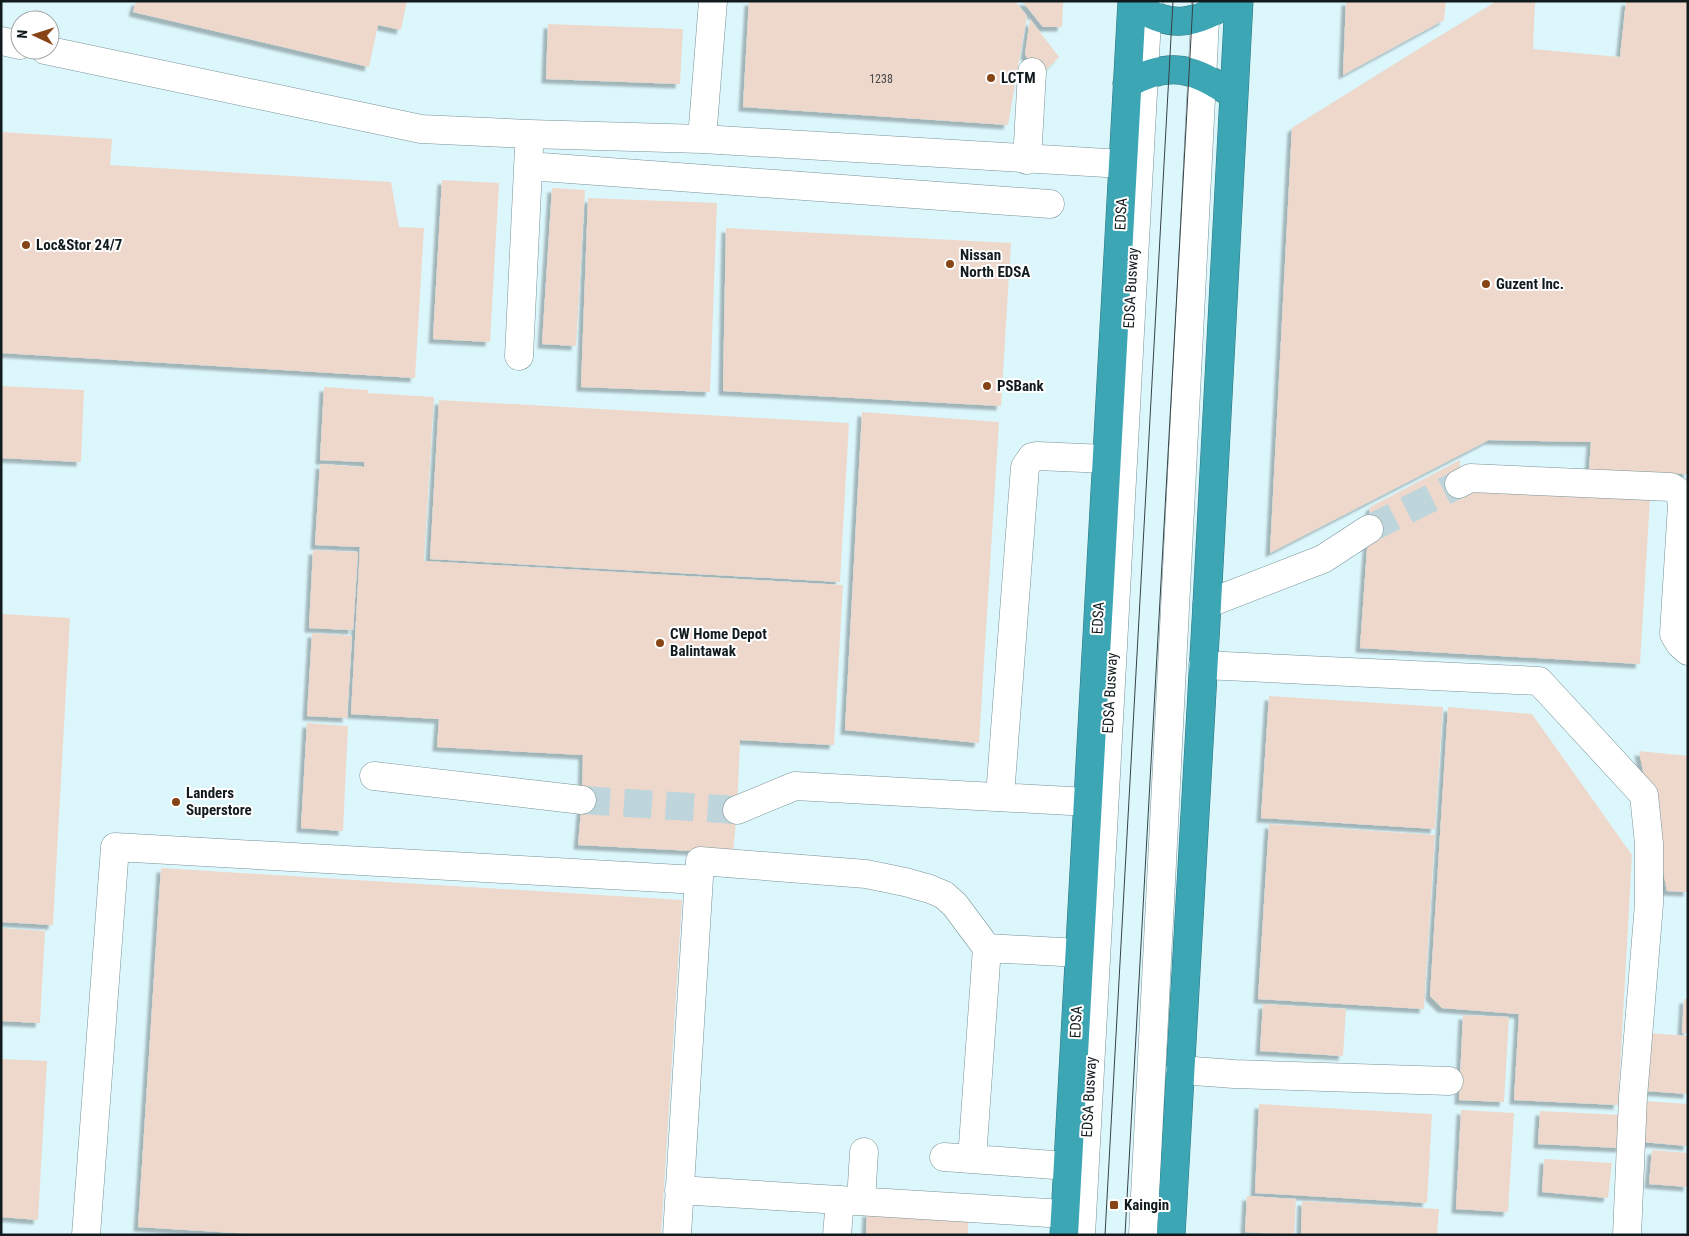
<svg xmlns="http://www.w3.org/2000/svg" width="1689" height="1236" font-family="'Roboto Condensed',sans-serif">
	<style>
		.building { fill: #eed8cc; filter: url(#shadow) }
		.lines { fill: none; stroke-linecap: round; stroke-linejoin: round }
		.minor-tunnel { stroke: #bed6db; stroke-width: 28; stroke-dasharray: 28 14; stroke-linecap: butt }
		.minor-casing { stroke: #799296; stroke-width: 29 }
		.highway-casing { stroke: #2e757f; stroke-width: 29 }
		.minor { stroke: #fff; stroke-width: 28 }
		.highway { stroke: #3da6b4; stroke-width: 28 }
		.tram { stroke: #354244; stroke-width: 1 }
		.poi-dot { fill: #874415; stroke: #fff; stroke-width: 2 }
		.labels { text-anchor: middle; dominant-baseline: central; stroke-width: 4; stroke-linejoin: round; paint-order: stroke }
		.number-label { font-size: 12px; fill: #484a49 }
		.poi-label { font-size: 15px; font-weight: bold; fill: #111b1d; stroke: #fff; text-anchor: start }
		.street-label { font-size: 15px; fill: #111b1d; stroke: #fff }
	</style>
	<defs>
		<filter id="shadow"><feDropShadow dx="-4.5" dy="4.5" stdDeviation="1" flood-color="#0004"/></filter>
	</defs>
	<rect width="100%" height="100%" fill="#dcf7fc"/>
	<path class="building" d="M136 1H407L401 30 378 25 369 67 133 12Z
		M749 1H1015L1027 16 1008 125 743 107Z
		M1022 1H1063L1062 27H1043Z
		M1346 1H1446L1444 20 1343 75Z
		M1497 1H1535L1533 49 1620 57 1626 1 1688 2V474L1589 470 1591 442 1489 440 1270 553 1292 128 1417 50Z
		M1030 19 1059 57 1039 77 1025 54Z
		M548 24 683 29 680 84 546 79Z
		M1 132 112 139 110 165 391 182 399 227 424 228 415 378 1 353Z
		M442 180 499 183 490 342 433 339Z
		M552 188 585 190 576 346 542 344Z
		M588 198 717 203 710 392 581 387Z
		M726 228 1011 243 1001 406 723 391Z
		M1 386 84 390 81 462 1 458Z
		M324 387 368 390V393L434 397 424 561 843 585 834 745 740 740 737 810 733 853 578 845 582 800 583 755 437 747 439 719 351 714 360 547 315 545 320 464 364 467V462L320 460Z
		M439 400 849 423 840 582 430 559Z
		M862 412 999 422 979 743 845 730Z
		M1460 460 1459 484 1650 499 1640 664 1360 648 1370 507Z
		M313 550 358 552 353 630 309 628Z
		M1 614 70 618 53 925 1 922Z
		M312 633 352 636 347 718 307 716Z
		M1269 696 1443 707 1435 829 1261 818Z
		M1448 707 1532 714 1632 855 1618 1105 1514 1100 1519 1014 1442 1008 1430 996Z
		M307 723 348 726 343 831 301 828Z
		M1639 751 1688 756V892L1667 891Z
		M1269 824 1435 835 1424 1009 1258 999Z
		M161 868 682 900 661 1235H270L138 1227Z
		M1 928 45 931 40 1023 1 1021Z
		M1684 999H1688V1033H1682Z
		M1263 1004 1346 1009 1343 1056 1260 1051Z
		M1463 1015 1509 1017 1504 1102 1459 1100Z
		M1650 1033 1688 1036V1094L1646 1091Z
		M1 1059 47 1061 38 1220 1 1217Z
		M1646 1101 1688 1104V1146L1642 1142Z
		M1259 1104 1432 1114 1427 1203 1255 1193Z
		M1461 1110 1514 1113 1508 1212 1456 1209Z
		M1540 1111 1623 1115 1621 1148 1538 1144Z
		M1652 1150 1688 1153V1187L1649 1184Z
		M1544 1159 1612 1163 1608 1198 1542 1192Z
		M1247 1196 1296 1199 1294 1235 1245 1232Z
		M1302 1201 1439 1209 1437 1235H1301Z
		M867 1212 968 1216V1235H866Z"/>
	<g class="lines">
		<path class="minor-tunnel" d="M1369 529 1459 484
			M582 800 737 810"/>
		<g class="minor-casing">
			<path id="minor" d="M1 41 20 45
				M45 50 421 129 529 134 702 139 1123 164
				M702 139 713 1
				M1027 160 1032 72
				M528 166 1050 204
				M519 356 529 148
				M1459 484 1470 478 1671 487 1680 493 1682 505 1674 634 1680 644 1688 651
				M1207 604 1323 559 1369 529
				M1203 665 1539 681 1644 795 1649 844V904L1633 1097 1627 1235
				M374 776 582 800
				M1000 796 1025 467 1032 457 1037 456 1107 459
				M737 810 795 786 1088 802
				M987 948 1080 953
				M1180 1070 1234 1074 1449 1081
				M944 1157 1068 1166
				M679 1190 1065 1214
				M861 1201 864 1152
				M86 1235 115 847 698 880
				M677 1235 700 861 866 874 905 882 930 889 944 895 955 905 987 948 972 1159
				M837 1235 840 1200
				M1081 1235 1148 1
				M1143 1235 1206 1"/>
		</g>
		<g class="highway-casing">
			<path id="highway" d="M1132 3C1171 31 1193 24 1233 1
				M1127 84C1172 59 1193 69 1234 95
				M1064 1235 1132 1
				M1171 1235 1207 604 1239 1"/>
		</g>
		<use href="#minor" class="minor"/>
		<use href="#highway" class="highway"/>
		<path class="tram" d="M1105 1235 1173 1
			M1125 1235 1193 1"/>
	</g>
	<g class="poi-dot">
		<circle cx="991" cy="78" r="5"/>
		<circle cx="26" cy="245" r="5"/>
		<circle cx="950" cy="264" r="5"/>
		<circle cx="1486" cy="284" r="5"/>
		<circle cx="987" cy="386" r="5"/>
		<circle cx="660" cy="643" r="5"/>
		<circle cx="176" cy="802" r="5"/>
		<rect x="1109" y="1200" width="10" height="10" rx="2.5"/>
	</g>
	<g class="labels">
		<g class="number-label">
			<text x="881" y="79">1238</text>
		</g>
		<g class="poi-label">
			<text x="1001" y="78">LCTM</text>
			<text x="36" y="245">Loc&amp;Stor 24/7</text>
			<text x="960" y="255">Nissan<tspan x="960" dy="17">North EDSA</tspan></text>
			<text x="1496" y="284">Guzent Inc.</text>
			<text x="997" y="386">PSBank</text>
			<text x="670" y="634">CW Home Depot<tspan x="670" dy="17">Balintawak</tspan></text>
			<text x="186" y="793">Landers<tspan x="186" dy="17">Superstore</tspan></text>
			<text x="1124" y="1205">Kaingin</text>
		</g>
		<g class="street-label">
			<text transform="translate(1121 214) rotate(-87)">EDSA</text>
			<text transform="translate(1131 288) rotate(-87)">EDSA Busway</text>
			<text transform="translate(1098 618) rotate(-87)">EDSA</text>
			<text transform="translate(1110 693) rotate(-87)">EDSA Busway</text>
			<text transform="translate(1076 1022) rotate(-87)">EDSA</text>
			<text transform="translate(1089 1097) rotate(-87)">EDSA Busway</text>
		</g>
	</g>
	<rect width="1689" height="1236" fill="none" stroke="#111b1d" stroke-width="5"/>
	<g transform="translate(35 35) rotate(274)"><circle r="24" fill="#ffffff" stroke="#a0a4a5"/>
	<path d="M0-4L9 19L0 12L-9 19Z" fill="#874415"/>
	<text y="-8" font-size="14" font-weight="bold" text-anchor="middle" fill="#111b1d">N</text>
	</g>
</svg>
